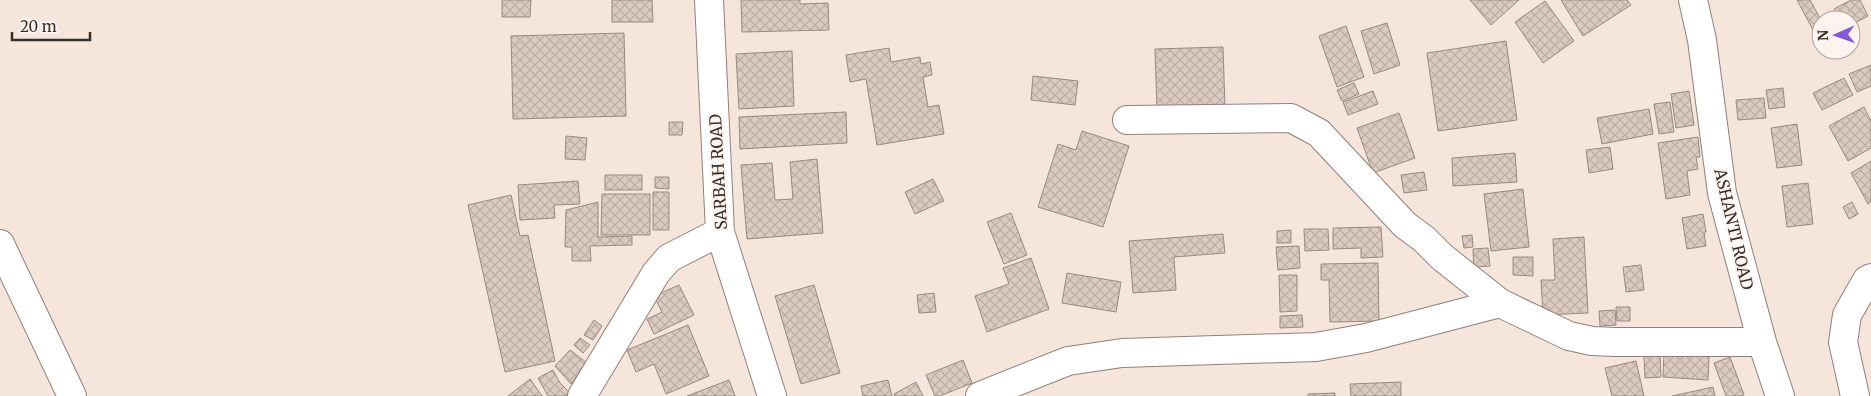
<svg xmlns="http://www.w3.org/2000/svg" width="1871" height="396" font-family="Merriweather,serif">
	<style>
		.building { fill: url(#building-cross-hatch); stroke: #998981 }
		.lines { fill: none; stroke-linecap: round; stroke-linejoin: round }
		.minor-casing { stroke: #918179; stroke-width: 30 }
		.minor { stroke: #fff; stroke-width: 28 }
		.labels { text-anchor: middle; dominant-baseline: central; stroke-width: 4; stroke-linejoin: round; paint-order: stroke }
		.street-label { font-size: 16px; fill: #36302c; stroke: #fef3ee }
	</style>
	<defs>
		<pattern id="building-cross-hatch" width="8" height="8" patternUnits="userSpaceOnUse" patternTransform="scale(1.25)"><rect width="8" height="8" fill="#dbcac0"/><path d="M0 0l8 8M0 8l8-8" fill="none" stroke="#bdaea5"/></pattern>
	</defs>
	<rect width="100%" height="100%" fill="#f6e5db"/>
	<path class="building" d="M502 0H531L530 17H502Z
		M612 0H652L653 22H612Z
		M741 0H800V4L828 3 829 30 742 32Z
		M1470 0H1519L1491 25Z
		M1561 0H1627L1631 5 1583 36Z
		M1797 0H1810L1821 20V26L1813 30Z
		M1851 0H1860L1868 16 1851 25V20H1840L1834 9Z
		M1545 1 1574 41 1543 63 1515 22Z
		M1387 23 1400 65 1374 74 1361 31Z
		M1346 26 1364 77 1337 87 1319 36Z
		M624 33 626 116 513 119 511 36Z
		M1506 41 1517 120 1438 131 1427 53Z
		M1223 47 1225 108 1157 111 1155 49Z
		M889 48 891 62 920 57 921 64 930 62 932 75 923 77 928 107 939 105 944 134 877 145 866 79 850 82 846 55Z
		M792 51 794 106 739 109 736 54Z
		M1871 65V86L1857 92 1849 74Z
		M1033 76 1078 81 1075 105 1031 100Z
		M1844 78 1853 95 1822 110 1813 93Z
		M1354 83 1359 94 1342 101 1337 90Z
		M1783 88 1785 107 1769 109 1766 90Z
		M1373 91 1378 104 1348 115 1343 102Z
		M1689 91 1694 125 1676 128 1671 94Z
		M1764 98 1766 118 1738 120 1736 100Z
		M1670 102 1674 132 1659 134 1654 104Z
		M1864 107 1871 121V148L1848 161 1829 126Z
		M1649 109 1653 134 1602 144 1597 118Z
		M846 112 847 143 740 149 739 117Z
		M1399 113 1415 158 1373 173 1357 128Z
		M669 122H683L682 135H669Z
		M1797 124 1802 165 1777 168 1771 128Z
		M1082 131 1129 146 1103 227 1038 207 1058 144 1076 150Z
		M566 136 587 138 585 160 565 159Z
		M1698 137 1700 157H1696L1698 169 1687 171 1690 195 1666 199 1658 143Z
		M1610 147 1613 169 1589 173 1586 150Z
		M1515 153 1517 182 1453 186 1452 158Z
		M817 159 823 233 747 239 741 165 772 163 775 200 793 199 790 162Z
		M1871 161V202L1868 204 1851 173Z
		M1424 172 1427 190 1404 193 1401 175Z
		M605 175H642V190H605Z
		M655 177H669V189L655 188Z
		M933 179 944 201 915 214 905 192Z
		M578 181 580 204 554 205 555 218 520 220 518 185Z
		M1808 183 1813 224 1787 227 1782 186Z
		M1523 189 1529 247 1491 251 1484 194Z
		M653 192H669V230H653Z
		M602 194H650V235H601Z
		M511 195 520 236 528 235 555 361 505 372 468 205Z
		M598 202V237L632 236V245L590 246 591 261H572V247H565L566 210Z
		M1852 202 1858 214 1849 219 1843 207Z
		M1011 213 1027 255 1004 264 987 222Z
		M1703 214 1706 232H1704L1706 246 1687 249 1682 218Z
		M1381 227 1383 257 1361 258V248L1333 249V228Z
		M1304 229H1328L1329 250 1305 251Z
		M1291 230V243H1277V231Z
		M1223 234 1225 253 1174 257 1176 290 1133 293 1129 241Z
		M1472 235 1473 247 1464 248 1462 236Z
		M1584 237 1588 313 1543 315 1541 280H1555L1553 239Z
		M1299 246 1300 268 1278 270 1276 247Z
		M1488 248 1490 266 1474 267 1473 249Z
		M1513 257H1533V276L1513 275Z
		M1031 258 1049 309 987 332 975 296 1009 284 1003 268Z
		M1378 263 1379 321 1330 322 1329 280H1321V264Z
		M1641 265 1644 290 1626 292 1623 267Z
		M1067 273 1121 282 1116 312 1062 303Z
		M1279 275H1297V311L1280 312Z
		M679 285 694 315 654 334 647 319 662 312 654 296Z
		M814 285 840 373 801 384 775 296Z
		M934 293 936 312 919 313 917 295Z
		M1616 307H1630V321H1617Z
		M1615 310 1616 325 1600 326 1599 311Z
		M1302 315 1303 327 1280 328V316Z
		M594 320 602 326 593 340 584 335Z
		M688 325 709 376 666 394 654 364 636 372 627 350Z
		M580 338 590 345 583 353 574 345Z
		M570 350 587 363 571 384 555 366Z
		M1664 353 1709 356 1708 380 1663 377Z
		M1660 355 1661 377 1645 378 1644 356Z
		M1730 357 1744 395 1740 396H1726L1714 363Z
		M963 360 972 383 940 396H935L926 375Z
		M1636 361 1644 396H1612L1605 368Z
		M553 370 560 383 569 392 567 396H548L538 378Z
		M530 379 542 396H508Z
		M729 380 735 396H687Z
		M888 380 892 396H863L861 386Z
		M916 382 923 396H895L894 394Z
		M1401 382V396H1351L1350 384Z
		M1713 387 1715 396H1672Z
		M1335 393V396H1308V394Z"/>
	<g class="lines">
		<g class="minor-casing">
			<path id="minor" d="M709 0 720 232 772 396
				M1693 0 1702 40 1722 193 1762 342 1780 396
				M1127 120 1291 118 1319 133 1405 225 1424 239 1442 257 1500 303 1569 336 1592 341 1615 342H1762
				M0 244 72 396
				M582 396 656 273 669 258 720 232
				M980 396 1068 361 1122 353 1316 347 1366 338 1500 303
				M1855 396 1843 342 1847 315 1867 280 1871 278"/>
		</g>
		<use href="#minor" class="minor"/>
	</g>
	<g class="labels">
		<g class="street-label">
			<text transform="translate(718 172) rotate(-93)">SARBAH ROAD</text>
			<text transform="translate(1734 229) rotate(77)">ASHANTI ROAD</text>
		</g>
	</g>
	<g transform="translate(1836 35) rotate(268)"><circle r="24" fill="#fef3ee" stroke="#aea5a0"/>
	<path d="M0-4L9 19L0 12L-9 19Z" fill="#8459d3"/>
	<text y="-8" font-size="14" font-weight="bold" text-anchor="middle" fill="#36302c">N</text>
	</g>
	<path d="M12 32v8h78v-8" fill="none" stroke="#36302c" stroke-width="2.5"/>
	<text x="20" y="32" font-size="15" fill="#36302c" stroke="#fef3ee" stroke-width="4" paint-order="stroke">20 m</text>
</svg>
